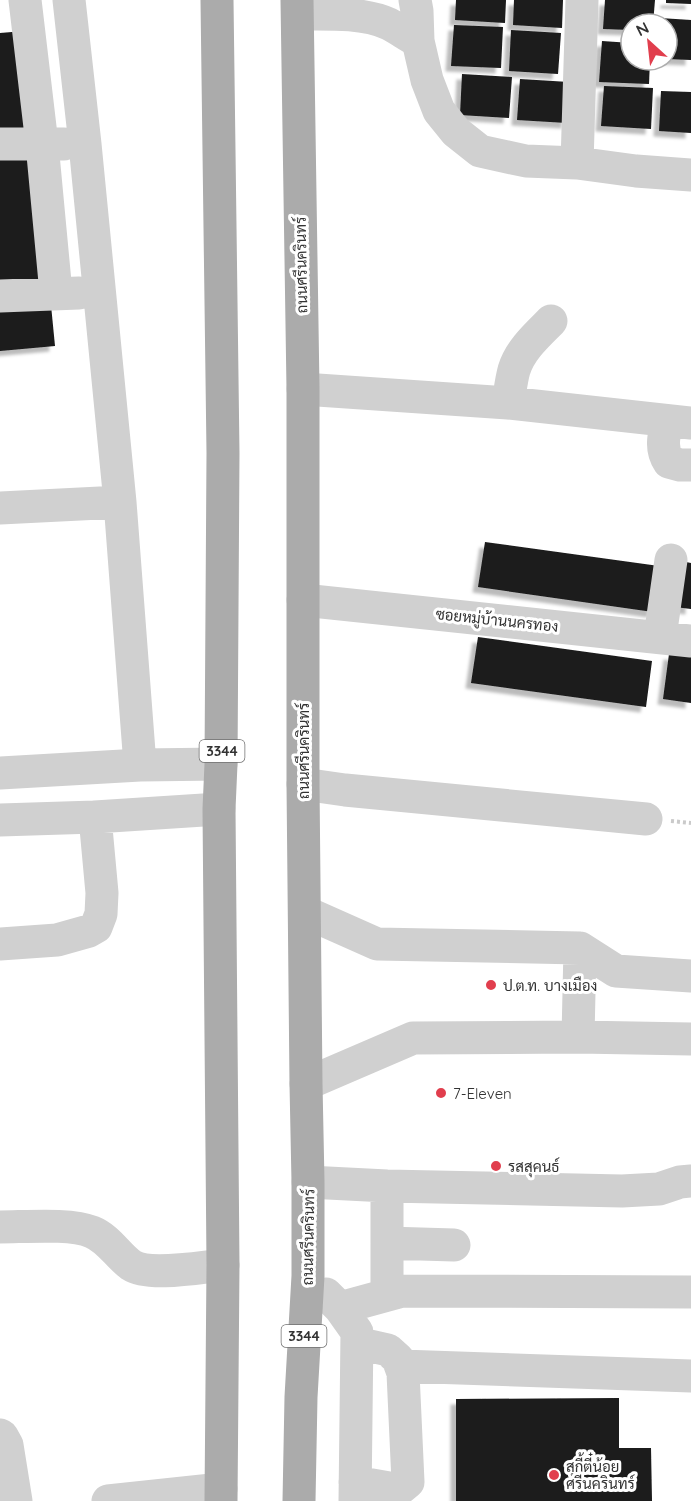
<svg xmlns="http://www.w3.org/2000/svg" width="691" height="1501" font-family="Quicksand,Sarabun,sans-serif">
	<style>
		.building { fill: #1a1a1a; filter: url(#shadow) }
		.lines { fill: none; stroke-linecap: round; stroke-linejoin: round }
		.path { stroke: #cacaca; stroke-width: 4; stroke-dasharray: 3 3; stroke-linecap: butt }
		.minor { stroke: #d0d0d0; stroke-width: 33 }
		.major { stroke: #ababab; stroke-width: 33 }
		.poi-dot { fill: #e13e4d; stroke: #fff; stroke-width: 2 }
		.labels { text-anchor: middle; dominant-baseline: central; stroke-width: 6; stroke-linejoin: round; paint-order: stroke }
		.shield { fill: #fff; stroke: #707070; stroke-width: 1.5 }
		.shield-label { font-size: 14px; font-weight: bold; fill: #333 }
		.street-label { font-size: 15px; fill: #333; stroke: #fff }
		.poi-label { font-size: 15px; fill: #333; stroke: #fff; text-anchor: start }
	</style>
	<defs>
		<filter id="shadow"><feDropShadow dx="-5.5" dy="5.5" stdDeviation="1.5" flood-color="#0004"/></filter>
	</defs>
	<rect width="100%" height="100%" fill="#fff"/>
	<path class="building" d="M456 0H506L505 23 455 20Z
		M514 0H563L562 28 513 25Z
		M605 0H655L653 24H631V30L603 29Z
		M666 0H691V4L666 3Z
		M660 18 691 20V60L667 59V24H659Z
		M454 25 503 27 501 68 451 66Z
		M511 30 561 33 558 74 509 71Z
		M24 31 33 132 0 136V33Z
		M602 41 631 43V60H650L649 84 599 82Z
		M462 74 512 77 509 118 460 115Z
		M520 79 569 82 567 123 517 120Z
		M604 86 653 88 651 129 601 126Z
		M661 91 691 92V133L659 131Z
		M32 147 44 281 0 286V151Z
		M50 295 55 346 0 351V300Z
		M485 542 659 566 653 612 478 587Z
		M681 561 691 563V609L675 607Z
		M478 637 652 661 646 707 471 683Z
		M669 654 691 657V703L663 699Z
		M619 1398V1448H651L652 1501H456V1399Z"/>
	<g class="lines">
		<path class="path" d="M671 821 691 823"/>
		<path class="minor" d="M25 0 42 144 56 293
			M69 0 85 144 120 502 140 765 221 764
			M415 0 417 11 418 41 427 80 439 111 456 132 480 151 526 161 577 163 636 171 691 175
			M298 14C325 14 363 12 389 24 399 29 408 36 418 41
			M0 144H64
			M577 163 582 0
			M0 296 79 293
			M303 389 508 403 691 423
			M508 403C510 392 511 381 514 370 520 350 537 335 551 321
			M667 421C664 435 660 449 669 462L680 465H691
			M0 508 120 502
			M303 600 691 641
			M660 637 671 560
			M0 773 140 765
			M303 784 345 790 646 819
			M0 820 95 817 219 809
			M305 912 377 944 580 948 578 1037 413 1038 306 1084
			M0 944 57 940 89 931 96 927 101 914 102 893 95 817
			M580 948 616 971 691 976
			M578 1037 691 1039
			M308 1182 387 1186 622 1191 659 1189 680 1182 691 1181
			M0 1227C25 1227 71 1223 92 1232 109 1239 117 1255 131 1265 149 1277 201 1267 223 1265
			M387 1243 454 1245
			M326 1294 340 1308 357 1332 355 1501
			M387 1295V1186
			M340 1308 402 1291 691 1292
			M401 1366 691 1376
			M0 1435 2 1436 7 1445 16 1501
			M355 1482 395 1489 402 1487 408 1482 403 1373 398 1359 388 1350 357 1343
			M108 1501 221 1489"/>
		<path class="major" d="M217 0 223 453 221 764 219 809 223 1265 221 1501
			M297 0 303 389V784L306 1084 308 1182V1276L301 1397 299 1501"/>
	</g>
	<g class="poi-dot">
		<circle cx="491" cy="985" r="6"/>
		<circle cx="441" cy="1093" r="6"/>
		<circle cx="496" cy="1166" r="6"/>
		<circle cx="554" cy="1475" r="6"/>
	</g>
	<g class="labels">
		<g class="shield">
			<rect x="199.5" y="740" width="45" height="22" rx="4.5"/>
			<rect x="281.5" y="1325" width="45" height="22" rx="4.5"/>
		</g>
		<g class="shield-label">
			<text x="222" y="751">3344</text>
			<text x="304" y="1336">3344</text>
		</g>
		<g class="street-label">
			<text transform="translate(301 265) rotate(-91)">ถนนศรีนครินทร์</text>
			<text transform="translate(497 620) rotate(6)">ซอยหมู่บ้านนครทอง</text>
			<text transform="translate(303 751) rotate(-90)">ถนนศรีนครินทร์</text>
			<text transform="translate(308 1237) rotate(-89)">ถนนศรีนครินทร์</text>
		</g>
		<g class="poi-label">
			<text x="503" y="985">ป.ต.ท. บางเมือง</text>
			<text x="453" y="1093">7-Eleven</text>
			<text x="508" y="1166">รสสุคนธ์</text>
			<text x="566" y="1466">สุกี้ตี๋น้อย<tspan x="566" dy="17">ศรีนครินทร์</tspan></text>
		</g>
	</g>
	<g transform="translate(649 42) rotate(333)"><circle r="28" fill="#ffffff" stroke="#adadad" stroke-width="1.5"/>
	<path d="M0-4.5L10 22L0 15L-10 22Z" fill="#e13e4d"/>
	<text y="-9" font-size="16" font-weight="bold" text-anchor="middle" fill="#333333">N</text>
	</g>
</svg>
